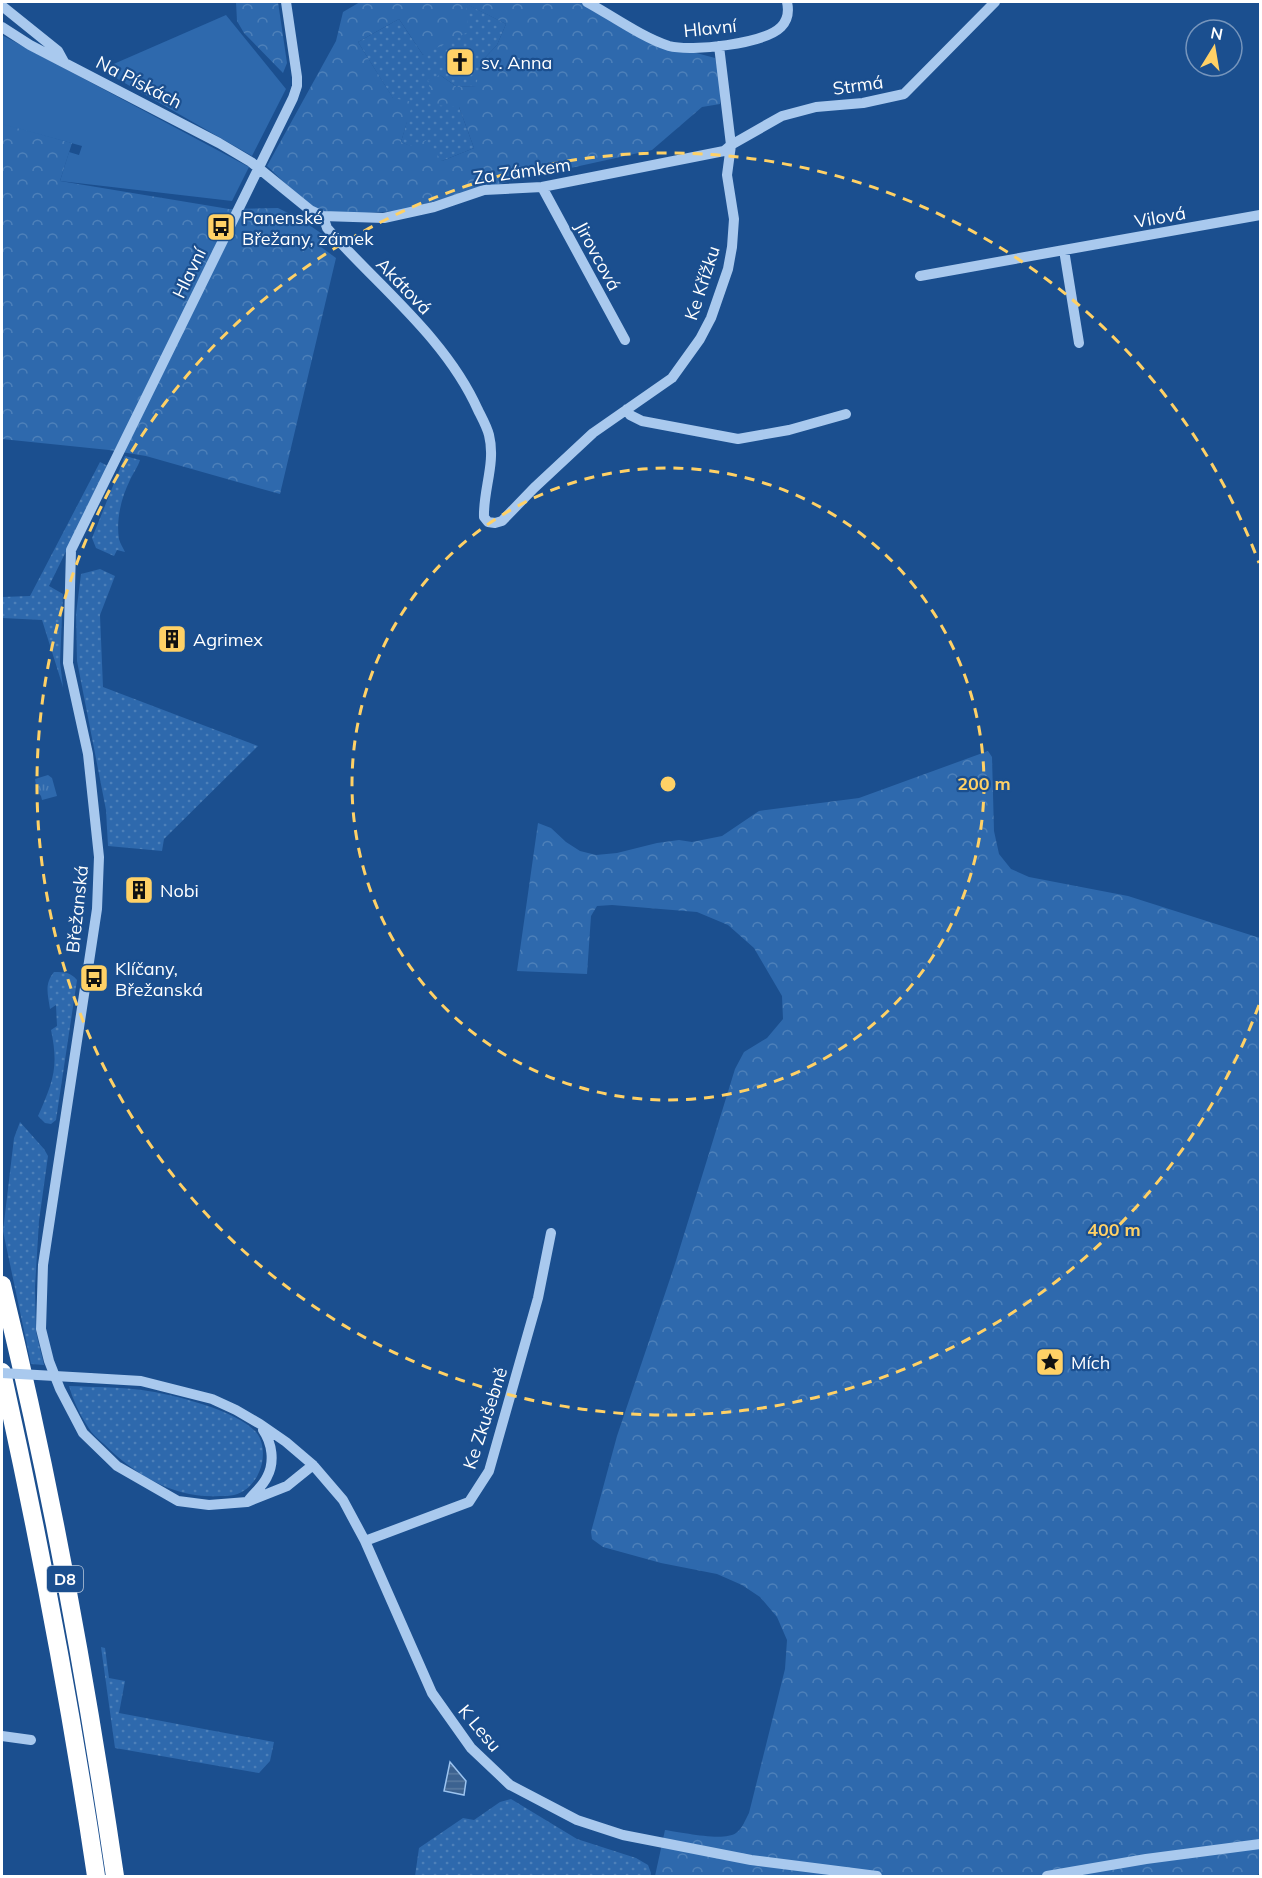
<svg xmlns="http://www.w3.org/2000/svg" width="1262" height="1878" font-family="Mulish,sans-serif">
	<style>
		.grass { fill: url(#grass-dots) }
		.forest { fill: url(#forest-crowns); fill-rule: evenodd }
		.park { fill: url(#park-tufts) }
		.garden { fill: #2e69ad }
		.water { fill: url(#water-rules); stroke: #9cc4f0; stroke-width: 1.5 }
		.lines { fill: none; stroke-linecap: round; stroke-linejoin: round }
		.minor { stroke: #a9c9ee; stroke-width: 10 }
		.highway { stroke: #fff; stroke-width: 18 }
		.minor-bridge { stroke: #a9c9ee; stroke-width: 10 }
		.ring { fill: none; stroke: #ffd166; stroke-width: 3; stroke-dasharray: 10 8 }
		.labels { text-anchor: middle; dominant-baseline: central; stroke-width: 4.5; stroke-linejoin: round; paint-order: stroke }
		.shield { fill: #1b4f8f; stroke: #bbcadd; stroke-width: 1.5 }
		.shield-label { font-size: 16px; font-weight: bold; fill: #fff }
		.street-label { font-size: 18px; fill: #fff; stroke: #1b4f8f }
		.poi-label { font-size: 18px; fill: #fff; stroke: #1b4f8f; text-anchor: start }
		.centre { fill: #ffd166; stroke: #1b4f8f; stroke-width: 3 }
		.ring-label { font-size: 18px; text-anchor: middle; font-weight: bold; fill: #ffd166; stroke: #1b4f8f; stroke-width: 4.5; stroke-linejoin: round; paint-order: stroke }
	</style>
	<defs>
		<pattern id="grass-dots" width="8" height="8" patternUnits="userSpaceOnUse" patternTransform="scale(1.5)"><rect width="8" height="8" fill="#2e69ad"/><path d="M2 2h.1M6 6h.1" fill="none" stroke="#4d80b9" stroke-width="1.8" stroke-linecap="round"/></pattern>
		<pattern id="forest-crowns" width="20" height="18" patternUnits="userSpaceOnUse" patternTransform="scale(1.5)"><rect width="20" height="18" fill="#2e69ad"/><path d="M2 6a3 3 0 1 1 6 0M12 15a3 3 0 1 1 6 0" fill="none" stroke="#4d80b9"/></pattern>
		<pattern id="park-tufts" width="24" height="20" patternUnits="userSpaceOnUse" patternTransform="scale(1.5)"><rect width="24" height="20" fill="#2e69ad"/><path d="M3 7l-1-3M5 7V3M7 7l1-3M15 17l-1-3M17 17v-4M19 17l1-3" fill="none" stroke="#4d80b9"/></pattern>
		<pattern id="water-rules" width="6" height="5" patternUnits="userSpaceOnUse" patternTransform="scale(1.5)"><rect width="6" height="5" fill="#3c6290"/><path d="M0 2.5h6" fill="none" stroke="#597aa1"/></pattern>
	</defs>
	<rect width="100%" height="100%" fill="#1b4f8f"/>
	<path class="grass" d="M465 3 506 24 497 45 481 62 477 86 457 87 440 75 459 107 474 148 442 161 401 142 407 121 358 42 399 19 423 55Z
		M125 456 140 460C138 467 133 473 130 480 121 498 116 520 119 539 120 543 123 548 125 552L117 550 114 556 96 548 92 538Z
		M100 462 108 466 49 586 63 594 60 662 63 687 42 620 2 618V597L30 596Z
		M100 569 115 576 100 615 103 687 258 746 164 839 162 851 108 846 106 810 77 661 76 614 81 574Z
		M54 972C65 972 70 972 77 980L56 1120 51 1124 45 1123 38 1116C53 1082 59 1067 51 1030L57 1026 56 1005 50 1009C48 995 44 984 54 972Z
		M20 1122 44 1149 48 1156 39 1221 35 1287 36 1332 44 1365 31 1364 3 1231 14 1138Z
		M69 1386C93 1387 118 1387 142 1390 172 1394 236 1410 256 1432 263 1440 264 1453 262 1463 259 1477 249 1492 234 1495 230 1496 225 1496 220 1496 175 1499 135 1475 104 1444 98 1439 92 1434 88 1427 80 1415 73 1400 69 1386Z
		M101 1647 105 1648 109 1678 125 1681 119 1713 274 1742 270 1761 259 1773 115 1748Z
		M511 1799 577 1839 636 1858 648 1865 651 1873 650 1876H415L419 1848 463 1818 474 1820 500 1802Z"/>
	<path class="forest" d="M236 2H278L287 63 283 73 244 33 237 21Z
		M360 2H582L689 51 715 58 721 86 720 104 702 107 652 150 507 182 398 211 330 215 310 207 267 166 336 41 343 12ZM466 4 506 24 497 45 481 62 476 86 457 87 440 75 428 80 433 105 459 107 474 148 442 161 426 140 411 146 401 142 413 102 393 98 358 42 399 19 423 55 468 32Z
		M2 123 72 143 60 181 229 209 278 208 302 220 325 236 321 247 336 258 280 494 146 456 109 450 2 439Z
		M988 751 992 757 994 831 999 854 1011 869 1029 877 1128 896 1260 938V1872L1257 1876H655L665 1830C680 1832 724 1842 736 1833 743 1828 745 1820 749 1813L785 1669 787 1640 777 1617 760 1597 742 1585 717 1574 661 1563 603 1547 592 1539 591 1532 617 1436 674 1267 735 1069 744 1052 767 1038 783 1019 782 996 754 948 728 925 697 912 612 905 597 906 591 916 587 974 517 971 538 823 551 828 566 842 580 851 596 855 617 853 657 843 679 840 692 842 722 836 759 811 859 798Z"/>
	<path class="park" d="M48 775 52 778 57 796 42 800 41 796 37 791 35 779Z"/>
	<path class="garden" d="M226 15 286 89 252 156 109 74V66Z
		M2 35 249 167 232 201 60 181 69 152 79 155 82 146 2 124Z"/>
	<path class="water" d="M450 1762 466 1781 464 1795 444 1791Z"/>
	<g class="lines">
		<path class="minor" d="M286 2 297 77V86L293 98 71 550 68 663 88 754 99 857 97 909 43 1265 41 1329 49 1361 60 1389 83 1433 117 1466 178 1501 209 1505 247 1502 287 1486 313 1465
			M587 2C611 15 643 38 669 46 691 52 764 44 781 27 788 20 789 11 787 2
			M2 6 58 51 64 62
			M2 27 30 45 219 143 251 162 310 210 323 216 384 218 434 207 484 190 542 187 724 151 731 145 782 116 816 107 863 103 904 94 995 2
			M542 187 625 340
			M323 216 327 228C378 286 446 338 478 410 482 418 487 427 489 435 496 463 483 490 484 517L488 522 495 523 502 521 534 488 593 433 672 378 700 339 711 318 728 269 732 247 734 219 727 175 731 145 719 46
			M920 276 1064 250
			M1079 343 1064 250 1260 215
			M627 409 630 415 642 421 738 439 789 430 846 414
			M90 1378 141 1381 212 1399 236 1410 260 1424 286 1442 313 1465 343 1500 365 1541 432 1693 471 1748 510 1785 577 1820 623 1835 751 1860 877 1876
			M248 1501C254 1493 263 1486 267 1477 275 1462 272 1443 263 1430
			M365 1541 469 1502 489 1471 538 1298 551 1233
			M2 1736 31 1740
			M1047 1876 1146 1859 1260 1844"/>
		<path class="highway" d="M2 1285C50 1480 86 1678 115 1876
			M2 1372C39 1539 71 1707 96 1876"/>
		<path class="minor-bridge" d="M2 1373 90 1378"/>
	</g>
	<g class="ring">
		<circle cx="668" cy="784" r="316"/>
		<path d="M1259 1005A631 631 0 1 1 1259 563"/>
	</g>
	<defs>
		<g id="church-square" transform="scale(1.5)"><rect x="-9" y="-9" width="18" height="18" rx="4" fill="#ffd166" stroke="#1b4f8f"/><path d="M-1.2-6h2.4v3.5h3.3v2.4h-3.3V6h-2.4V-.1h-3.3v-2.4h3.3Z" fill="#111"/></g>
		<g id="bus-square" transform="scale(1.5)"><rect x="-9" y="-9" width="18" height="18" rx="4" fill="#ffd166" stroke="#1b4f8f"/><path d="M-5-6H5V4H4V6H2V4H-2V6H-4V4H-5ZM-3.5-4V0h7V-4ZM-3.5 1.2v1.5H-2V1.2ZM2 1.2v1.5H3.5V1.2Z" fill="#111"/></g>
		<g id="building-square" transform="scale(1.5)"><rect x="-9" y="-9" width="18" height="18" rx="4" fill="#ffd166" stroke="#1b4f8f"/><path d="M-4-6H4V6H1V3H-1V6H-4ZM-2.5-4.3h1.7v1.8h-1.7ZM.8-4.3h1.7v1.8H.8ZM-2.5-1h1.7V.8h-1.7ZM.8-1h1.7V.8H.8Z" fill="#111"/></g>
		<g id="sight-square" transform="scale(1.5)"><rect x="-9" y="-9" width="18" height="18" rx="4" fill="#ffd166" stroke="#1b4f8f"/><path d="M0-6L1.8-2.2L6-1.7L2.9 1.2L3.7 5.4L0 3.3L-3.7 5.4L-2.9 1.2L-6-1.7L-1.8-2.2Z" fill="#111"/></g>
	</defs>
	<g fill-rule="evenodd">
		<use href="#church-square" x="460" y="62"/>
		<use href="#bus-square" x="221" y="227"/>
		<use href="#building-square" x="172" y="639"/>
		<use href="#building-square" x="139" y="890"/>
		<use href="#bus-square" x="94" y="978"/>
		<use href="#sight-square" x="1050" y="1362"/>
	</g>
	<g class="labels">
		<rect class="shield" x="47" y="1566" width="36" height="26" rx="4.5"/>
		<g class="shield-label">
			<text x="65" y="1579">D8</text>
		</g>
		<g class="street-label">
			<text transform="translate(710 28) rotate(-6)">Hlavní</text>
			<text transform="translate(139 82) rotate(27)">Na Pískách</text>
			<text transform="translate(858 85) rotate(-8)">Strmá</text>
			<text transform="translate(522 171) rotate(-8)">Za Zámkem</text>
			<text transform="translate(1160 217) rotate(-10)">Vilová</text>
			<text transform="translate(598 256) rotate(62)">Jirovcová</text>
			<text transform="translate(189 273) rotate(-64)">Hlavní</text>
			<text transform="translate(702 283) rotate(-72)">Ke Křížku</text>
			<text transform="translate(404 286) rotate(46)">Akátová</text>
			<text transform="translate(77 909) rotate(-84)">Břežanská</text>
			<text transform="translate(485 1418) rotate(-72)">Ke Zkušebně</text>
			<text transform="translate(480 1728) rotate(50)">K Lesu</text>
		</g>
		<g class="poi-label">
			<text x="481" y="62">sv. Anna</text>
			<text x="242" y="217">Panenské<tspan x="242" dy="21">Břežany, zámek</tspan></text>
			<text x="193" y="639">Agrimex</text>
			<text x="160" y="890">Nobi</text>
			<text x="115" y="968">Klíčany,<tspan x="115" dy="21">Břežanská</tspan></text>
			<text x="1071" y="1362">Mích</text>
		</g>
	</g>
	<circle cx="668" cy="784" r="9" class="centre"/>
	<g class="ring-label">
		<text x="984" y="790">200 m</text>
		<text x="1114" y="1236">400 m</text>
	</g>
	<rect width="1262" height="1878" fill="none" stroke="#ffffff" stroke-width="6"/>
	<g transform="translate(1214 48) rotate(11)"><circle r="28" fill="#1b4f8f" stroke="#7695bc" stroke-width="1.5"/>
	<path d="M0-4.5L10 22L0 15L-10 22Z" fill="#ffd166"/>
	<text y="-9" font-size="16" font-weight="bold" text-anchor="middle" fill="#ffffff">N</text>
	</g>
</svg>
